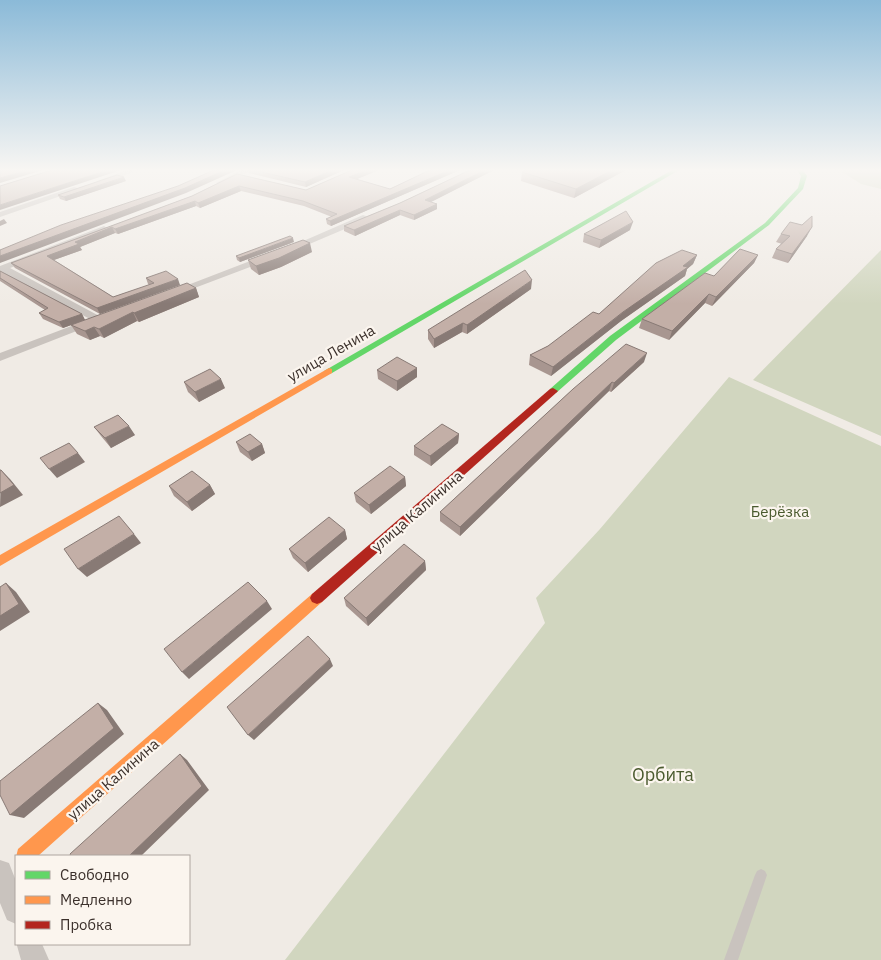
<svg xmlns="http://www.w3.org/2000/svg" width="881" height="960" font-family="'IBM Plex Sans',sans-serif">
	<style>
		.green { fill: #d1d6bf }
		.lines { fill: none; stroke-linecap: round; stroke-linejoin: round }
		.lane { fill: #c9c3be; fill-rule: evenodd }
		.street { fill: #c9c3be; fill-rule: evenodd }
		.fast { fill: #63d668; fill-rule: evenodd }
		.slow { fill: #ff974d; fill-rule: evenodd }
		.jam { fill: #b3261e; fill-rule: evenodd }
		.wall { fill: #a89690 }
		.shaded-wall { fill: #887a75 }
		.building { fill: #c3afa7; stroke: #887a75 }
		.labels { text-anchor: middle; dominant-baseline: central; stroke-width: 4.5; stroke-linejoin: round; paint-order: stroke }
		.street-label { font-size: 15px; fill: #3b302b; stroke: #fbf5ee }
		.park-label { font-size: 15px; fill: #4a5a2e; stroke: #fbf5ee }
		.near-park-label { font-size: 18px; fill: #4a5a2e; stroke: #fbf5ee }
	</style>
	<rect width="100%" height="100%" fill="#f0ebe5"/>
	<path class="green" d="M839 170H881V189L861 184Z
		M881 250V436L753 380Z
		M729 377 881 446V960H285L545 623 536 598 600 529Z"/>
	<g class="lines">
		<path class="lane" d="M761 869 765 871 767 875 738 960H724L755 875 757 871Z"/>
		<path class="street" d="M127 170H138L104 183 97 181Z
			M241 170H251L223 185 216 183Z
			M74 187 81 189 0 217V212Z
			M363 215 366 216V220L293 251H287L285 249Z
			M104 226 108 229 107 231 10 268 103 318 104 320 103 322 97 323 0 361V353L90 319 0 272V266Z
			M268 254 273 257 271 259 176 295H168L167 293Z
			M0 860 9 863 16 881V924L7 920 0 903Z
			M16 942 42 944 49 960H21Z"/>
		<path class="fast" d="M672 170H679L332 373 329 374 324 371Z
			M797 170H803L807 176 803 189 769 225 616 340 556 393H550V389L610 336 765 223 798 188 801 176Z"/>
		<path class="slow" d="M329 368 332 369V373L0 566V555Z
			M317 592 322 594 324 598 322 602 38 856 16 857 18 849 312 594Z"/>
		<path class="jam" d="M553 388 558 391 556 393 322 602 317 604 312 602 310 598 312 594 550 389Z"/>
	</g>
	<path class="wall" d="M248 170H344L306 187 249 173Z
		M352 170H379L356 179 390 189 430 170H460L331 226 327 224 326 219 332 217 304 206 241 191 200 208 196 206 118 234 115 233 80 247 82 250 54 260 113 297 149 285 148 284 146 278 180 285 100 314 15 268 11 263 192 196 237 174 306 190Z
		M470 170H494L431 202 437 204V209L414 220 400 215 355 236 344 231V226L400 203Z
		M525 170H626L574 198 521 181 522 172Z
		M126 181 66 201 60 199 58 195Z
		M630 230 599 248 583 242 584 234Z
		M781 234 807 236 788 263 772 258 776 249 782 244 776 242Z
		M294 242 240 262 237 260 236 256Z
		M312 252 281 267 259 275 251 269 248 260Z
		M697 255 693 264 687 269 685 276 621 321 551 376 529 365 530 355 548 346Z
		M758 255 754 263 712 306 705 303 669 340 639 328 642 319 714 276Z
		M0 271 82 314 85 320 63 328 43 319 39 313 45 310 0 281Z
		M196 288 199 297 139 322 137 321 104 338 100 336 90 340 77 334 71 325Z
		M531 289 467 334 462 332 434 348 428 339V330Z
		M644 362 611 392 609 391 460 536 440 521V512L573 389Z
		M417 368V377L397 391 378 379 377 370Z
		M184 382 225 388 199 402 188 392Z
		M94 427 135 435 111 448 101 436Z
		M459 434 458 443 431 466 414 455V446Z
		M236 442 262 444 265 453 252 461 240 452Z
		M405 477 406 486 371 514 356 502 354 493Z
		M210 485 215 494 192 511 174 496 169 486Z
		M345 530 347 539 308 572 293 558 289 549Z
		M425 561 426 570 368 626 346 606 344 598Z"/>
	<path class="shaded-wall" d="M28 170H43L0 183V178Z
		M108 170H121L0 210V205Z
		M225 170H237L186 193 0 263V256Z
		M332 170H344L306 187 305 182Z
		M367 170H379L350 182 349 177Z
		M450 170H460L331 226 330 221Z
		M485 170H494L425 205V200Z
		M612 170H626L574 198 576 189Z
		M124 177 126 181 66 201 64 197Z
		M239 186 241 191 200 208 198 203Z
		M195 201 196 206 118 234 115 229Z
		M437 204V209L414 220V215Z
		M400 210V215L355 236 354 230Z
		M4 219 7 223 0 226V221Z
		M633 222 630 230 599 248 601 240Z
		M112 227 115 233 80 247 82 250 51 261 47 256 75 242Z
		M812 227 807 236 788 263 792 254Z
		M293 238 294 242 240 262 239 258Z
		M310 243 312 252 281 267 259 275 256 266Z
		M697 255 693 264 687 269 685 276 621 321 551 376 553 367Z
		M758 255 754 263 712 306 716 297Z
		M178 279 180 285 100 314 97 308Z
		M532 280 531 289 467 334V325Z
		M196 288 199 297 139 322 134 313Z
		M709 294 705 303 669 340 672 331Z
		M133 312 137 321 104 338 99 329Z
		M82 314 85 320 63 328 59 322Z
		M463 323 462 332 434 348V339Z
		M94 327 100 336 90 340 85 331Z
		M647 353 644 362 611 392 614 383Z
		M417 368V377L397 391V381Z
		M221 379 225 388 199 402 195 392Z
		M612 382 609 391 460 536V527Z
		M129 426 135 435 111 448 105 438Z
		M459 434 458 443 431 466 430 456Z
		M262 444 265 453 252 461 248 452Z
		M78 453 85 462 57 478 49 469Z
		M1 470 10 479 23 495 0 507Z
		M405 477 406 486 371 514 369 505Z
		M210 485 215 494 192 511 187 502Z
		M345 530 347 539 308 572 305 563Z
		M134 534 141 543 87 577 78 569Z
		M425 561 426 570 368 626 366 618Z
		M6 583 16 592 30 612 0 631V616Z
		M267 601 272 609 189 679 182 672Z
		M330 659 333 666 254 740 248 735Z
		M98 703 107 710 124 734 24 818 10 815Z
		M180 754 187 760 209 790 141 856H129Z"/>
	<path class="building" d="M0 170H28L0 178Z
		M52 170H108L0 205V186Z
		M214 170H225L185 188 0 256V250L61 225 178 186Z
		M253 170H332L305 182Z
		M352 170H367L349 177 390 189 430 170H450L330 221 326 219 337 214 303 201 239 186 198 203 195 201 115 229 112 227 75 242 79 244 47 256 113 297 154 283 146 278 166 271 178 279 97 308 11 263 192 196 237 174 306 190Z
		M470 170H485L425 200 437 204 414 215 400 210 354 230 344 226 400 203Z
		M525 170H612L576 189 522 172Z
		M117 175 124 177 64 197 58 195Z
		M626 211 633 222 601 240 584 234Z
		M812 216V227L792 254 776 249 790 236 781 234 790 222 802 225Z
		M290 236 293 238 239 258 236 256Z
		M303 240 310 243 279 258 256 266 248 260Z
		M740 249 758 255 716 297 709 294 672 331 642 319 705 273 714 276Z
		M682 250 697 255 683 266 688 267 623 312 553 367 530 355 548 346 593 312 599 314 656 263Z
		M525 270 532 280 467 325 463 323 434 339 428 330Z
		M0 271 82 314 59 322 39 313 48 308 0 278Z
		M187 283 196 288 134 313 133 312 99 329 94 327 85 331 71 325Z
		M626 344 647 353 614 383 612 382 460 527 440 512 573 389Z
		M397 357 417 368 397 381 377 370Z
		M210 369 221 379 195 392 184 382Z
		M118 415 129 426 105 438 94 427Z
		M442 424 459 434 430 456 414 446Z
		M250 434 262 444 248 452 236 442Z
		M69 443 78 453 49 469 40 458Z
		M390 466 405 477 369 505 354 493Z
		M0 470H1L14 485 0 493Z
		M192 471 210 485 187 502 169 486Z
		M119 516 134 534 78 569 64 549Z
		M329 517 345 530 305 563 289 549Z
		M404 544 425 561 366 618 344 598Z
		M248 582 267 601 182 672 164 649Z
		M6 583 19 604 0 616V587Z
		M308 636 330 659 248 735 227 707Z
		M98 703 114 728 10 815 0 795V781Z
		M180 754 202 786 129 856H71L70 854Z"/>
	<linearGradient id="sky" x2="0" y2="1"><stop stop-color="#8bbad8"/><stop offset="0.56" stop-color="#f8f6f3"/><stop offset="1" stop-color="#f8f6f3" stop-opacity="0"/></linearGradient>
	<rect width="881" height="304" fill="url(#sky)"/>
	<g class="labels">
		<g class="street-label">
			<text transform="translate(331 353) rotate(-30)">улица Ленина</text>
			<text transform="translate(417 511) rotate(-41)">улица Калинина</text>
			<text transform="translate(113 779) rotate(-41)">улица Калинина</text>
		</g>
		<g class="park-label">
			<text x="780" y="511">Берёзка</text>
		</g>
		<g class="near-park-label">
			<text x="663" y="774">Орбита</text>
		</g>
	</g>
	<rect x="15" y="855" width="175" height="90" fill="#fbf5ee" stroke="#aea6a0"/>
	<rect x="25" y="871" width="25" height="8" fill="#63d668" stroke="#aea6a0"/>
	<text x="60" y="880" font-size="15" fill="#3b302b">Свободно</text>
	<rect x="25" y="896" width="25" height="8" fill="#ff974d" stroke="#aea6a0"/>
	<text x="60" y="905" font-size="15" fill="#3b302b">Медленно</text>
	<rect x="25" y="921" width="25" height="8" fill="#b3261e" stroke="#aea6a0"/>
	<text x="60" y="930" font-size="15" fill="#3b302b">Пробка</text>
</svg>
